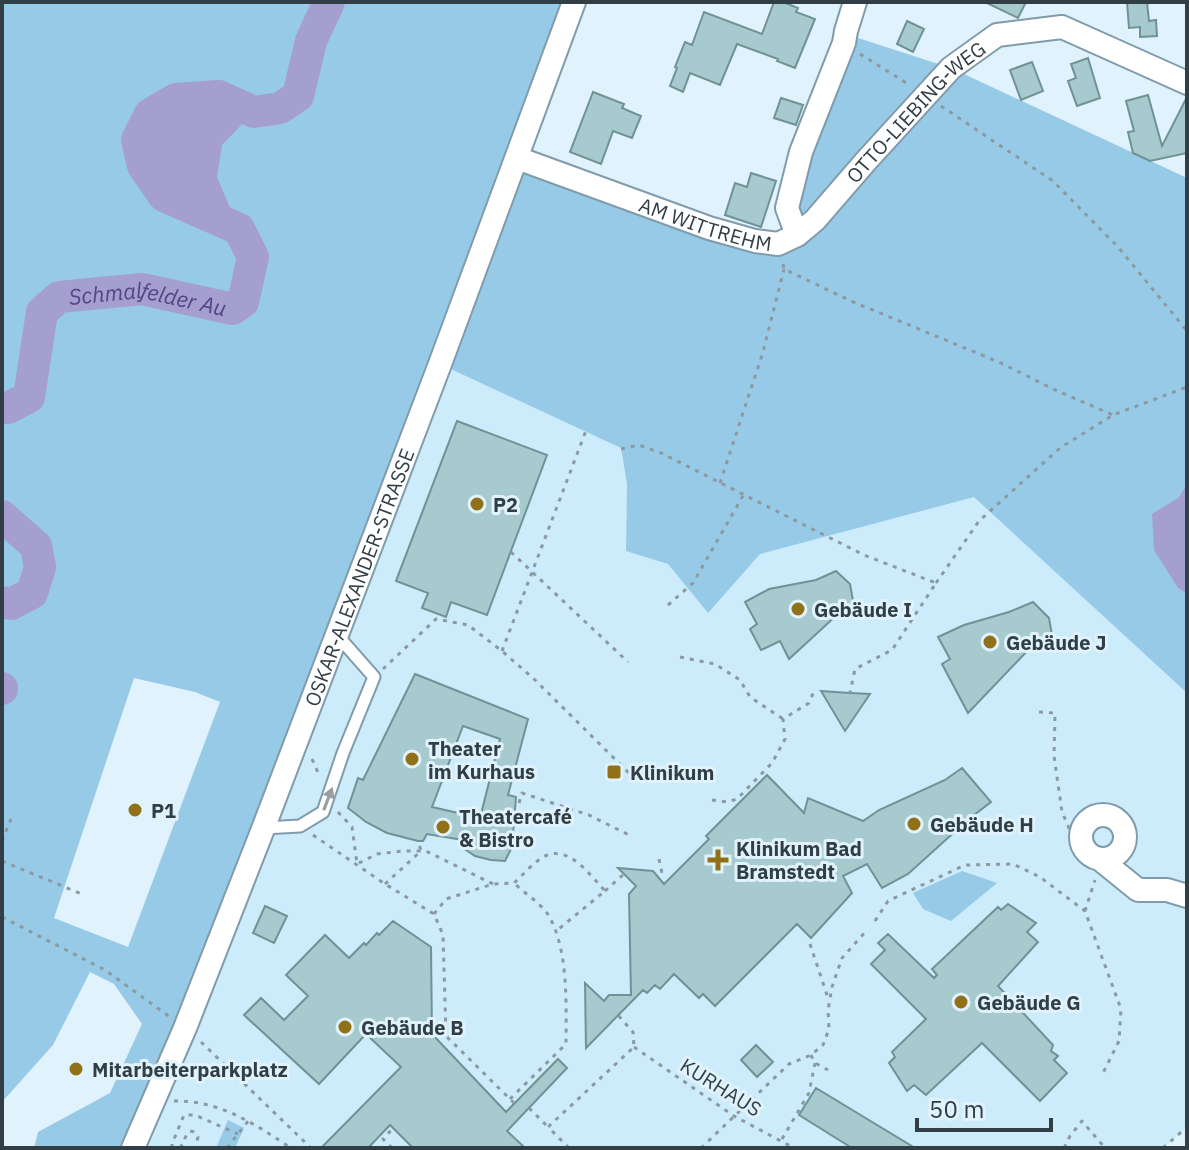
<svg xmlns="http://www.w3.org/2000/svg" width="1189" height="1150" font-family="'IBM Plex Sans',sans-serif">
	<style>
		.built { fill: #ccebfb }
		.green { fill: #96cae6; fill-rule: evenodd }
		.water { fill: #a59fd0 }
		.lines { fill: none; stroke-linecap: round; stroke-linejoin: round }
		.river { stroke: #a59fd0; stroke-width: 32 }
		.building { fill: #a6cace; stroke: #6f9295; stroke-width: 2; fill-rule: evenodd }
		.lane-casing { stroke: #809cac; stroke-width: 15 }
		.street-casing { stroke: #809cac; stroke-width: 26 }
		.path { stroke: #8b9aa2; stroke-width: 3; stroke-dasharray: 4 6; stroke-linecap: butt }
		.lane { stroke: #fff; stroke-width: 11 }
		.street { stroke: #fff; stroke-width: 22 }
		.oneway { fill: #989ea2 }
		.poi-dot { fill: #907117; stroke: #e0f2fc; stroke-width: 3 }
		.labels { text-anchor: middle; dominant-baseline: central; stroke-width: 6; stroke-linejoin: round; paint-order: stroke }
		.street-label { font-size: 20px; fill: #323e45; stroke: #e0f2fc }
		.poi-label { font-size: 20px; font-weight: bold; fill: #323e45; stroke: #e0f2fc; text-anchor: start }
		.water-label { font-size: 22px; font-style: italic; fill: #514584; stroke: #e0f2fc }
	</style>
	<rect width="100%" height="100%" fill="#e0f2fc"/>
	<path class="built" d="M440 364 581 425 621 449 627 484 626 551 668 563 707 612 760 554 974 496 1187 693V1127L1163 1148H132Z"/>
	<path class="green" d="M2 2H574L518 169 779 252 790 209 855 37 951 68 1187 178V484L1178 498V588L1187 594V693L974 497 760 554 708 613 668 564 626 551 627 484 621 448 440 364 133 1148H34L38 1132 110 1093 142 1024 114 984 90 972 53 1045 2 1102ZM134 678 195 692 220 702 128 947 54 918Z
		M962 871 997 883 951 921 923 909 913 893Z
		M228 1120 244 1128 235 1148H216Z"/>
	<path class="water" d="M219 96 254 112 222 145 217 177 239 229 164 196 143 166 137 140 150 114 176 99Z
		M1187 484V594L1178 588 1154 550 1152 514 1178 498Z"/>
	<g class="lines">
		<g class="river">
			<path id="s1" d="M2 408H8L29 397 42 312 59 297 142 289 233 309 243 302 253 257 239 229 164 196 143 166 137 140 150 114 176 99 219 96 254 112 280 108 298 96 311 41 329 2"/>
			<path d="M2 516 36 546 40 567 32 593 11 604 2 602"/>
			<path d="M2 688V689"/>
		</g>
	</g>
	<path class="building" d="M774 2H783L798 8 796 12 815 19 795 68 777 61 778 59 737 44 720 85 690 73 683 92 670 86 677 68 675 67 685 42 692 45 704 12 762 34Z
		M985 2H1026L1018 18Z
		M1127 2H1147L1149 21 1156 20 1157 36 1140 37V27L1129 28Z
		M907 21 924 29 913 52 897 44Z
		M1088 58 1100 98 1077 106 1068 81 1076 78 1071 64Z
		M1032 62 1043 91 1021 100 1010 70Z
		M593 92 624 104 622 108 641 116 632 138 613 131 601 164 570 152Z
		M1148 95 1162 146 1187 97V153L1150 161 1133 153 1128 132 1134 131 1126 101Z
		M781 98 803 105 796 125 774 118Z
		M751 173 776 181 761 227 725 215 735 183 747 187Z
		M457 421 547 455 487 615 451 602 446 617 422 608 428 593 396 581Z
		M836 571 850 584 854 606 839 613 789 659 780 641 761 650 750 629 757 624 745 602 769 589 816 580Z
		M1033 602 1049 618 1052 635 1032 646 968 713 942 664 950 659 938 637 964 625 1009 612Z
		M415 674 528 719 508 795 516 797 512 847 505 861 491 860 475 856 463 848V840L427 834 423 841H418L387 833 366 822 348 808 358 778 363 780ZM463 726 500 739 480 818 432 807Z
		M821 691 850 693 870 694 845 731Z
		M962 768 991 802 970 818 908 874 882 888 867 864 843 876 852 893 811 938 797 924 715 1006 703 994 699 998 674 974 660 989 655 985 647 993 643 990 586 1048 585 983 604 1001 609 995H631L629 894 636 886 618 868 653 871 664 884 709 839 706 836 767 775 804 813 808 798 863 821 879 810 945 780Z
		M1008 904 1036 923 1027 932 1038 942 998 986 1053 1045 1051 1051 1058 1056 1054 1060 1067 1073 1040 1101 982 1043 926 1095 914 1085 907 1091 889 1063 895 1057 892 1052 926 1019 871 964 885 950 878 943 888 934 934 978 937 975 932 969 998 907 1001 910Z
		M265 906 287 916 274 943 253 933Z
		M393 921 431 947 432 1034 506 1112 558 1059 567 1068 507 1131 525 1148H413L390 1125 368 1148H321L401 1067 366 1034 319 1084 244 1015 261 998 284 1020 308 996 286 975 325 935 349 958 364 943 366 945 377 933 379 935Z
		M756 1045 773 1062 757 1077 741 1060Z
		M816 1088 915 1148H852L799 1115Z"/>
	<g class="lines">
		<g class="lane-casing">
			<path id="lane" d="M264 828 300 826 323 812 343 753 374 677 337 635"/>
		</g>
		<g class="street-casing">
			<g id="street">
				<path id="s2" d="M517 158 709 228 755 241 778 244 797 235 815 220 866 161 951 68 997 35 1062 27 1187 83"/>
				<path d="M797 235 787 208 801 152 844 43 846 31 855 2"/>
				<circle cx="1103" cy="837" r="22"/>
				<path d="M1101 860 1138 890H1167L1187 896"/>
				<path id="s3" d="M133 1148 185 1028 263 829 440 364 574 2"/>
			</g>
		</g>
		<path class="path" d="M860 54 908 84
			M941 106 1053 181 1118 247 1187 331
			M783 264 784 269 851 301 1001 363 1053 389 1113 415
			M621 449 639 445 661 453 864 555 936 583 892 650 855 669 850 693
			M720 483 763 352 784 269
			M511 552 628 662
			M936 583 979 521 1060 448 1113 415 1187 387
			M668 605 693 583 744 494
			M502 651 587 428
			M680 657 715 664 740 680 750 697 783 719
			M383 669 436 619 468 625 502 651 534 679 629 773
			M1039 712 1055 713 1054 756 1062 812 1078 849 1082 852
			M312 759 320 777
			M712 800 727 802 737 799 772 763 785 739 783 719 809 703 814 691
			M519 803 522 793 589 815 629 835
			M338 812 352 827 357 864 377 854 403 851H426L493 884
			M313 835 385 884 434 914 443 935 446 1036 514 1103
			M2 841 13 814
			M659 859 663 878
			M2 861 84 895
			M385 884 421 851 418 841
			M605 891 624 874
			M1085 911 1095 880
			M434 914 446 899 493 884 514 883C523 875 533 863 543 857 568 843 590 875 605 891L555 932
			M2 917 105 970 170 1017
			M875 921 888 901 965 865 1013 864 1040 877 1085 911 1121 1009 1119 1041 1102 1075
			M810 944 828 998
			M201 1042 311 1148
			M634 1047 734 1116 794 1148
			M811 1055 815 1063 828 1070
			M510 1099 566 1044C566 1005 569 947 547 913 539 902 524 893 514 883
			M174 1101C219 1100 255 1124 291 1148
			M529 1108 548 1127
			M782 1139 809 1093 815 1063
			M172 1148V1144L184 1115H195L238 1134
			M180 1148C184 1142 185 1135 190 1131L194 1132 198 1137 195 1148
			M227 1148 249 1120
			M392 1148 383 1139 393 1128
			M569 1148 548 1127 634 1047 633 1032 618 1015
			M701 1148 789 1064 811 1055 823 1045 829 1029 828 1010 832 987 842 958 867 930
			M1064 1148 1070 1136 1082 1121 1105 1148
			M1163 1148 1187 1127"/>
		<use href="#lane" class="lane"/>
		<use href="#street" class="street"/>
	</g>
	<defs><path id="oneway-solid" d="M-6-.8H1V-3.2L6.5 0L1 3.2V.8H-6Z" transform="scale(2)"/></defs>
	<use class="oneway" href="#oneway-solid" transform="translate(328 799) rotate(-69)"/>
	<g class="poi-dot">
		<circle cx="477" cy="504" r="8"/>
		<circle cx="798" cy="609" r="8"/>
		<circle cx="990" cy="642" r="8"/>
		<circle cx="412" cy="759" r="8"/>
		<rect x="606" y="764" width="16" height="16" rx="4"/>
		<circle cx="135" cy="810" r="8"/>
		<circle cx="914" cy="824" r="8"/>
		<circle cx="443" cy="827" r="8"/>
		<path d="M714 848h8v8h8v8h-8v8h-8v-8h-8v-8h8z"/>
		<circle cx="961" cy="1002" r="8"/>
		<circle cx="345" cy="1027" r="8"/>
		<circle cx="76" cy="1069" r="8"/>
	</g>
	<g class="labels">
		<g class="street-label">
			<text stroke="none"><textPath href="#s2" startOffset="468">OTTO-LIEBING-WEG</textPath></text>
			<text stroke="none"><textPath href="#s2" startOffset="200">AM WITTREHM</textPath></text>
			<text stroke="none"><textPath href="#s3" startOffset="614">OSKAR-ALEXANDER-STRASSE</textPath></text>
			<text transform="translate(721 1087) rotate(32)">KURHAUS</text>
		</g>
		<g class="poi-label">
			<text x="493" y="504">P2</text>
			<text x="814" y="609">Gebäude I</text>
			<text x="1006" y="642">Gebäude J</text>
			<text x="428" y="748">Theater<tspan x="428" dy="23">im Kurhaus</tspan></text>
			<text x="630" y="772">Klinikum</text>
			<text x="151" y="810">P1</text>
			<text x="459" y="816">Theatercafé<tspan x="459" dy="23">&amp; Bistro</tspan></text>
			<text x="930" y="824">Gebäude H</text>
			<text x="736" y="848">Klinikum Bad<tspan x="736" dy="23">Bramstedt</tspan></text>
			<text x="977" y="1002">Gebäude G</text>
			<text x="361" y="1027">Gebäude B</text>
			<text x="92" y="1069">Mitarbeiterparkplatz</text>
		</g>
		<g class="water-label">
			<text stroke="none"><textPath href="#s1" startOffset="228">Schmalfelder Au</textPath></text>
		</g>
	</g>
	<rect width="1189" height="1150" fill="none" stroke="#323e45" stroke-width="8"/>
	<path d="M917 1118v12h134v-12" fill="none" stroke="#323e45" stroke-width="4"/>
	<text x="929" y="1118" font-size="24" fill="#323e45" stroke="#e0f2fc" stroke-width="6" paint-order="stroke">50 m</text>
</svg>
